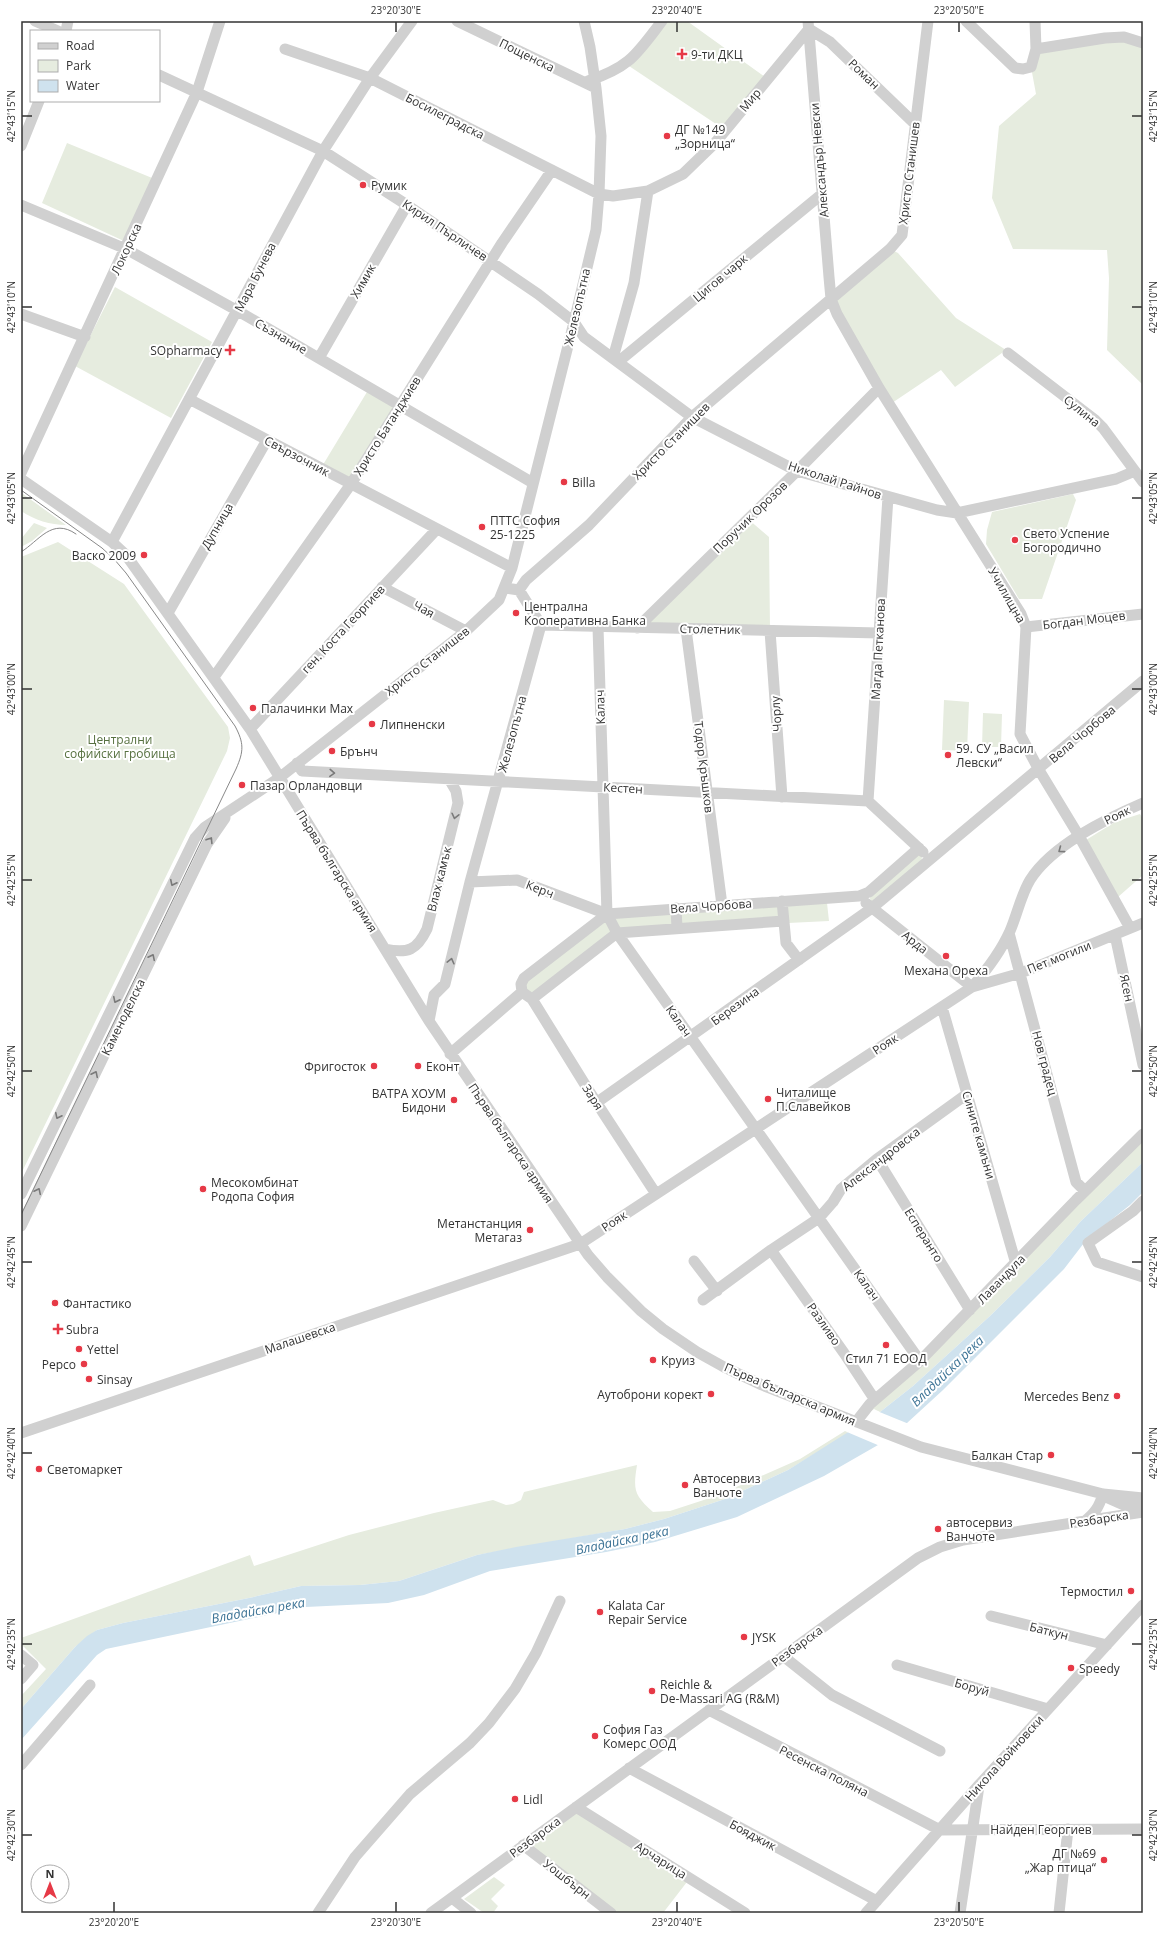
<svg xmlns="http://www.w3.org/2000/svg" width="1164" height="1934" font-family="'Open Sans',sans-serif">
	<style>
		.green { fill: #e6ecdf }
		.water { fill: #cfe2ee }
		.pier { fill: #fff }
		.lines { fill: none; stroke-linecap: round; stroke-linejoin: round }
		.minor { stroke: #d0d0d0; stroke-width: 11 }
		.tram { stroke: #888; stroke-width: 1 }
		.oneway { stroke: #7a7a7a }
		.ticks { fill: none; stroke: #333; stroke-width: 1.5 }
		.poi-dot { fill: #e63946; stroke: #fff; stroke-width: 1.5 }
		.labels { text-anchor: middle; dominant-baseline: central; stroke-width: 4; stroke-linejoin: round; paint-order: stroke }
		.poi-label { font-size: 12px; fill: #333; stroke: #fff; text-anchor: start }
		.street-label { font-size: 12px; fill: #333; stroke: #fff }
		.park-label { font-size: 12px; fill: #56703f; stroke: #fff }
		.water-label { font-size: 13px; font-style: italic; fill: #3f7597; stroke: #fff }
		.neatline { fill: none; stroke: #333; stroke-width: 1.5 }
		.ticks-label { font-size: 10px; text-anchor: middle; fill: #333 }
	</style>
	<rect width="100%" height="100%" fill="#fff"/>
	<path class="green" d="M666 21H687L768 79 725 130 629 66Z
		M1084 40 1143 43V385L1107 350 1109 278 1107 250 1013 249 992 198 999 126 1036 94 1031 67 1036 49Z
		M67 143 157 180 126 242 42 203Z
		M890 249 898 253 956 318 1006 350 955 387 941 370 889 405 831 299Z
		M115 287 212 342 171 418 75 366Z
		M370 387 400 405 351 484 321 468Z
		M21 493 23 494 66 525C50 525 35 520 21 511Z
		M1073 494 1076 500 1042 599H1019L986 544 987 530 992 512Z
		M748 519 769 537 770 631 637 628Z
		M34 523 47 528 32 541 21 547V539Z
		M58 542 124 584 228 727 230 738 227 751 21 1174V557Z
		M944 700 969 702 967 751 942 750Z
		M983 713 1002 714 1001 747H982Z
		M1140 814 1143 819V875L1118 897 1086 840 1115 822Z
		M916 853 922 857 921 863 874 901H871L869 895Z
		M782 901 784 921 617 933 532 999 522 992 524 978 607 914Z
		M827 903 829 921 788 923 786 905Z
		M1143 1134V1162L1081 1221 1050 1257 990 1316 913 1386 880 1412 874 1409 856 1422Z
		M845 1431 849 1433 788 1470 725 1499 664 1519 625 1529 477 1555 399 1581 360 1585 301 1586 249 1598 123 1623 97 1630 75 1647 21 1709V1696L46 1669 21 1644V1638L250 1555 254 1566 349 1535 434 1513 493 1500 506 1505 513 1504 521 1500 524 1492 637 1465C633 1490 634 1495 653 1512L670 1511 716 1496 800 1459Z
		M576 1807 690 1878 663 1913H611L523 1845Z
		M494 1877 505 1885 491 1899 498 1906 493 1913H484L464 1899Z"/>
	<path class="water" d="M1143 1162V1192L1130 1205 1087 1239 1064 1269 943 1390 907 1423 878 1445 824 1476 737 1517 655 1542 606 1552 490 1571 424 1595 388 1603 306 1607 106 1649 97 1655 21 1740V1709L75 1647 87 1636 97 1630 123 1623 249 1598 301 1586 360 1585 399 1581 477 1555 516 1547 625 1529 664 1519 725 1499 788 1470 880 1412 913 1386 990 1316 1050 1257 1081 1221Z"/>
	<path class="pier" d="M877 1411 909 1424 880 1446 847 1432Z"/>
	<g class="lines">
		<path class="minor" d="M35 21 58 31
			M457 21 596 88
			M808 21 829 277 831 299 837 314 879 388 1021 614 1026 627 1020 734 1039 770 1079 836 1130 928
			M966 21 1015 68 1023 69 1031 67 1036 49 1035 21
			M66 31 68 21
			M285 49 370 78 599 194 613 196 648 191 683 174 715 143 809 29 830 42 915 124
			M1036 49 1105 38 1124 37 1143 43
			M159 75 323 151 407 205 538 294 574 322 584 337 692 417 797 471 937 510 957 513 1116 479 1135 471
			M588 81C630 67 636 55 662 21
			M21 146 39 101
			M21 205 126 249 238 311 533 483
			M21 314 85 337
			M1008 353 1094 419 1103 428 1143 482
			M319 358 407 205
			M613 358 634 283 648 191
			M618 362 822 194
			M189 399 512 568
			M21 473 197 92 220 21
			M21 479 112 542 126 555 250 729 429 1021 588 1255 607 1277 641 1311 663 1329 697 1352 724 1367 762 1385 921 1447 1103 1494 1143 1498
			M112 542 323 151 370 78 412 21
			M382 587 466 631
			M505 588 519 590 526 580 589 525 692 417 831 299 890 249 902 235 928 21
			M168 613 267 440
			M541 625 879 633
			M598 627 607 914 617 933 920 1361
			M1026 627 1143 614
			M637 628 797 471 879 388
			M686 629 722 905
			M770 631 782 797
			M214 677 351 484 502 243 552 170
			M250 729 437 529
			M297 763 302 771 868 801 923 852
			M868 801 888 497
			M470 882 517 880 607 914
			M782 901 786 943 799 960
			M866 903 972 987
			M676 908 677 928
			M784 921 617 933 532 999 522 992 521 984 524 978 607 914 859 896 869 892 919 848
			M1009 933 1076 1182 1085 1191
			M1115 935 1143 1065
			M385 949C408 954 417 950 427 929L458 803 456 791 449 779
			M972 987 1021 973 1143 923
			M532 999 589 1091 656 1194
			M942 1007 1016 1264
			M429 1021 434 995 445 984 470 882 541 625 519 590
			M450 1054 522 992
			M596 1103 872 908 1143 681
			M877 1159 970 1310
			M21 1194 195 838 205 827 279 778 466 631 499 600 512 568 574 322 596 230 599 194 601 136 596 88 590 47 584 21
			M1143 1201 1133 1211 1088 1243 1097 1262 1143 1277
			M21 1226 207 844 225 818
			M771 1250 844 1353 875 1400
			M694 1261 717 1291
			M703 1300 771 1250 819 1218 833 1202 841 1189 877 1159 967 1094
			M856 1422 870 1404 920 1361 1076 1200 1143 1134
			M21 1433 580 1244 972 987C986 971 1001 951 1010 931 1017 915 1021 895 1030 880 1052 845 1106 819 1143 803
			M1108 1498 1126 1506 1141 1508
			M1085 1521C1095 1513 1099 1507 1103 1494
			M991 1616 1107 1645
			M21 1655 33 1665 21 1679
			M783 1656 832 1695 940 1751
			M897 1665 1048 1709
			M709 1710 940 1830 1143 1829
			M21 1765 90 1685
			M629 1768 877 1901
			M576 1807 745 1913
			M523 1845 611 1913
			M452 1898 471 1913
			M318 1913 355 1857 410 1794 470 1743 489 1723 515 1689 536 1653 560 1601
			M431 1913 918 1558 940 1547 963 1540 1143 1512
			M866 1913 979 1785 1143 1605
			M960 1913 979 1786
			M1059 1913 1068 1829"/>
		<path class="tram" d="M21 490 102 548 114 559 126 573 235 726C244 743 244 751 236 769L21 1215
			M21 552C39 541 52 517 76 534"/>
	</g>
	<defs><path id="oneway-chevron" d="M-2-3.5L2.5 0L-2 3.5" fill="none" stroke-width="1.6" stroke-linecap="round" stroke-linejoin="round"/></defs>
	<g class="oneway">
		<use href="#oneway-chevron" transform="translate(332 773) rotate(3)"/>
		<use href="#oneway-chevron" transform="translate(455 816) rotate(103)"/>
		<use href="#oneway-chevron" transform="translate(210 840) rotate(-58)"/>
		<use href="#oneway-chevron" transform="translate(1061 850) rotate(143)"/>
		<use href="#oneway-chevron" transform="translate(173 883) rotate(116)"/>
		<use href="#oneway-chevron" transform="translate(152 957) rotate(-64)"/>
		<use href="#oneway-chevron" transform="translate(451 961) rotate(-76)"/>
		<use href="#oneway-chevron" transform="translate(116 1000) rotate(116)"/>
		<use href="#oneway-chevron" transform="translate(95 1074) rotate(-64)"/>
		<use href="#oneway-chevron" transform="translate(58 1116) rotate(116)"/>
		<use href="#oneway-chevron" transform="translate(38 1191) rotate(-64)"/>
	</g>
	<path class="ticks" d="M396 22V32M677 22V32M959 22V32M22 116H32M1132 116H1142M22 307H32M1132 307H1142M22 498H32M1132 498H1142M22 689H32M1132 689H1142M22 880H32M1132 880H1142M22 1071H32M1132 1071H1142M22 1262H32M1132 1262H1142M22 1453H32M1132 1453H1142M22 1644H32M1132 1644H1142M22 1835H32M1132 1835H1142M114 1902V1912M396 1902V1912M677 1902V1912M959 1902V1912"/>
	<g class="poi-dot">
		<path d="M680 48h4v4h4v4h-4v4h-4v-4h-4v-4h4z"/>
		<circle cx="667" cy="136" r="4"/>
		<circle cx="363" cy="185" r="4"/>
		<path d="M228 344h4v4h4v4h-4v4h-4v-4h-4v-4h4z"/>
		<circle cx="564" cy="482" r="4"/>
		<circle cx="482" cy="527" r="4"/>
		<circle cx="1015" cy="540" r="4"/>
		<circle cx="144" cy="555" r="4"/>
		<circle cx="516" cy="613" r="4"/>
		<circle cx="253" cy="708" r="4"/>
		<circle cx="372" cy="724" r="4"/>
		<circle cx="332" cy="751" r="4"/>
		<circle cx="948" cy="755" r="4"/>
		<circle cx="242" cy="785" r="4"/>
		<circle cx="946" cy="956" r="4"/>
		<circle cx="374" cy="1066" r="4"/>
		<circle cx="418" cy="1066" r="4"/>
		<circle cx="768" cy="1099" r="4"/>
		<circle cx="454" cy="1100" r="4"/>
		<circle cx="203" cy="1189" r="4"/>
		<circle cx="530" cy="1230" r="4"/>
		<circle cx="55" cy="1303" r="4"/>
		<path d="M56 1323h4v4h4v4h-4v4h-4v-4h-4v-4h4z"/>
		<circle cx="886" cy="1345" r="4"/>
		<circle cx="79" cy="1349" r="4"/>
		<circle cx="653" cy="1360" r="4"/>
		<circle cx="84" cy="1364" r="4"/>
		<circle cx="89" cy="1379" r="4"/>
		<circle cx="711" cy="1394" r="4"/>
		<circle cx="1117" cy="1396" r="4"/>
		<circle cx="1051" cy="1455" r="4"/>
		<circle cx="39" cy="1469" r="4"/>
		<circle cx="685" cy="1485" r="4"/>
		<circle cx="938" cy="1529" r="4"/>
		<circle cx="1131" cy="1591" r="4"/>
		<circle cx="600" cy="1612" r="4"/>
		<circle cx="744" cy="1637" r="4"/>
		<circle cx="1071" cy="1668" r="4"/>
		<circle cx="652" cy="1691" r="4"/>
		<circle cx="595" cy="1736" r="4"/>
		<circle cx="515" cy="1799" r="4"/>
		<circle cx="1104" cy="1860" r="4"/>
	</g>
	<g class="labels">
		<g class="poi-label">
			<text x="691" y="54">9-ти ДКЦ</text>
			<text x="675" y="129">ДГ №149<tspan x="675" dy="14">„Зорница“</tspan></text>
			<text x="371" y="185">Румик</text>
			<text x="222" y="350" text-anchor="end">SOpharmacy</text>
			<text x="572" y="482">Billa</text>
			<text x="490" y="520">ПТТС София<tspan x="490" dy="14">25-1225</tspan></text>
			<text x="1023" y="533">Свето Успение<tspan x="1023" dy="14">Богородично</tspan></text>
			<text x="136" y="555" text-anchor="end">Васко 2009</text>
			<text x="524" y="606">Централна<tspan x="524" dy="14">Кооперативна Банка</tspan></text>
			<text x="261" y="708">Палачинки Max</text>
			<text x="380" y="724">Липненски</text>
			<text x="956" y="748">59. СУ „Васил<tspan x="956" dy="14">Левски“</tspan></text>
			<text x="340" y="751">Брънч</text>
			<text x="250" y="785">Пазар Орландовци</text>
			<text x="946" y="970" text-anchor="middle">Механа Ореха</text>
			<text x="366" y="1066" text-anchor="end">Фригосток</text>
			<text x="426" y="1066">Еконт</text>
			<text x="776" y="1092">Читалище<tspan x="776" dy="14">П.Славейков</tspan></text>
			<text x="446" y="1093" text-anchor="end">ВАТРА ХОУМ<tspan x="446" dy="14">Бидони</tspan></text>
			<text x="211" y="1182">Месокомбинат<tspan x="211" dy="14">Родопа София</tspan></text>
			<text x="522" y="1223" text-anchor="end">Метанстанция<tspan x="522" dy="14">Метагаз</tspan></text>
			<text x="63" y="1303">Фантастико</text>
			<text x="66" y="1329">Subra</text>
			<text x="87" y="1349">Yettel</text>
			<text x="886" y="1358" text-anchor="middle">Стил 71 ЕООД</text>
			<text x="661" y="1360">Круиз</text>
			<text x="76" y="1364" text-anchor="end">Pepco</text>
			<text x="97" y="1379">Sinsay</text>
			<text x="703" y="1394" text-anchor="end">Аутоброни корект</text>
			<text x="1109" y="1396" text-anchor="end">Mercedes Benz</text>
			<text x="1043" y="1455" text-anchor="end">Балкан Стар</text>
			<text x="47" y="1469">Светомаркет</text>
			<text x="693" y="1478">Автосервиз<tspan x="693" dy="14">Ванчоте</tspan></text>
			<text x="946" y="1522">автосервиз<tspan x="946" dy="14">Ванчоте</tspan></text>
			<text x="1123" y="1591" text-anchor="end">Термостил</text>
			<text x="608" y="1605">Kalata Car<tspan x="608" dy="14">Repair Service</tspan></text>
			<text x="752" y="1637">JYSK</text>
			<text x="1079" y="1668">Speedy</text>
			<text x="660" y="1684">Reichle &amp;<tspan x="660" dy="14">De-Massari AG (R&amp;M)</tspan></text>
			<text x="603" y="1729">София Газ<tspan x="603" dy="14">Комерс ООД</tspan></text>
			<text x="523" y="1799">Lidl</text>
			<text x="1096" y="1853" text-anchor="end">ДГ №69<tspan x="1096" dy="14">„Жар птица“</tspan></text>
		</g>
		<g class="street-label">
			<text transform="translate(527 55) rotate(26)">Пощенска</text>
			<text transform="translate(864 74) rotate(44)">Роман</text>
			<text transform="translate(750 100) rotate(-50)">Мир</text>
			<text transform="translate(445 116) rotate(27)">Босилеградска</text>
			<text transform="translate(819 160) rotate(-95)">Александър Невски</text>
			<text transform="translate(909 173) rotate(-83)">Христо Станишев</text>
			<text transform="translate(445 230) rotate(34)">Кирил Пърличев</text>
			<text transform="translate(126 249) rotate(-65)">Локорска</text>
			<text transform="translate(255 277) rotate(-63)">Мара Бунева</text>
			<text transform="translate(720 278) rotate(-40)">Цигов чарк</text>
			<text transform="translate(363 281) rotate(-60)">Химик</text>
			<text transform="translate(577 307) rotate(-77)">Железопътна</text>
			<text transform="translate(281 336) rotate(30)">Съзнание</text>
			<text transform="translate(1082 411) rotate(39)">Сулина</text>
			<text transform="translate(387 426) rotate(-58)">Христо Батанджиев</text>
			<text transform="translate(671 441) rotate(-45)">Христо Станишев</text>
			<text transform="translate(297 456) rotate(28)">Свързочник</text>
			<text transform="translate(835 480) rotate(18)">Николай Райнов</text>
			<text transform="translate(750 517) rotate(-44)">Поручик Орозов</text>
			<text transform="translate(217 526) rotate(-60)">Дупница</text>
			<text transform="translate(1007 595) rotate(60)">Училищна</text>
			<text transform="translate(424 609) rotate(28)">Чая</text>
			<text transform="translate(1084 620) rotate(-7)">Богдан Моцев</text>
			<text transform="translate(343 629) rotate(-47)">ген. Коста Георгиев</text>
			<text transform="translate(710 629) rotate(1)">Столетник</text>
			<text transform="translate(878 649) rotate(-87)">Магда Петканова</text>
			<text transform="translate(427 661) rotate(-38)">Христо Станишев</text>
			<text transform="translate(600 707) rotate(-92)">Калач</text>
			<text transform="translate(776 714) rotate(-94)">Чорлу</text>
			<text transform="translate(512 734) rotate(-75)">Железопътна</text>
			<text transform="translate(1082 734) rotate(-40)">Вела Чорбова</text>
			<text transform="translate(704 767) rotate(83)">Тодор Кръшков</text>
			<text transform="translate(623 788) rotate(3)">Кестен</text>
			<text transform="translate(1117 815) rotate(-26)">Рояк</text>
			<text transform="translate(337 871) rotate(58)">Първа българска армия</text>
			<text transform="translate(439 879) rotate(-76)">Влах камък</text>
			<text transform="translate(540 889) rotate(21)">Керч</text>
			<text transform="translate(711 906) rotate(-4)">Вела Чорбова</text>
			<text transform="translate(915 942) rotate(38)">Арда</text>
			<text transform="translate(1059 957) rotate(-22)">Пет могили</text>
			<text transform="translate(1127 988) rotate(78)">Ясен</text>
			<text transform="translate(735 1006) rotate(-36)">Березина</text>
			<text transform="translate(123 1017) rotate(-64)">Каменоделска</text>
			<text transform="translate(679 1021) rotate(55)">Калач</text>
			<text transform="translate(885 1044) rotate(-33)">Рояк</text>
			<text transform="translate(1045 1063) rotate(75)">Нов градец</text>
			<text transform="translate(593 1097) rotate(58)">Заря</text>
			<text transform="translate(979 1135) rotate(74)">Сините камъни</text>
			<text transform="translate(511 1143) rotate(56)">Първа българска армия</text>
			<text transform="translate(881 1159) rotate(-38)">Александровска</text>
			<text transform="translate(614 1221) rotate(-33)">Рояк</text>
			<text transform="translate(924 1235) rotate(58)">Есперанто</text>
			<text transform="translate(1001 1279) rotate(-46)">Лавандула</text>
			<text transform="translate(867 1285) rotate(55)">Калач</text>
			<text transform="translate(824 1324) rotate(55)">Разливо</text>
			<text transform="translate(300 1338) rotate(-19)">Малашевска</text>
			<text transform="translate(790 1394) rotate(23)">Първа българска армия</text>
			<text transform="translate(1099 1519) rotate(-9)">Резбарска</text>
			<text transform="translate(1049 1631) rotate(14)">Баткун</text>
			<text transform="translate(797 1646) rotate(-36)">Резбарска</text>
			<text transform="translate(972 1687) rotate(16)">Боруй</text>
			<text transform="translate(1004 1758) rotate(-48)">Никола Войновски</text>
			<text transform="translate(824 1771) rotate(27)">Ресенска поляна</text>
			<text x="1041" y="1829">Найден Георгиев</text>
			<text transform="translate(753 1835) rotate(28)">Бояджик</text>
			<text transform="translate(535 1837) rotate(-36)">Резбарска</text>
			<text transform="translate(661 1860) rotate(32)">Арчарица</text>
			<text transform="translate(567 1879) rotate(38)">Уошбърн</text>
		</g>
		<g class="park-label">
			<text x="120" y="739">Централни<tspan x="120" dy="14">софийски гробища</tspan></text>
		</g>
		<g class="water-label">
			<text transform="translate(947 1371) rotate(-44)">Владайска река</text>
			<text transform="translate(622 1540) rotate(-12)">Владайска река</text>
			<text transform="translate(258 1610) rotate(-10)">Владайска река</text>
		</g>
	</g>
	<rect width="1164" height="1934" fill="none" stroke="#ffffff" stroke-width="44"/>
	<rect x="30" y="30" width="130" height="72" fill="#ffffff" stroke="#adadad"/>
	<rect x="38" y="43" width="20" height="6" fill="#d0d0d0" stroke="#adadad"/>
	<text x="66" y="50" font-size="12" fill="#333333">Road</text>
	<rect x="38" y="60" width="20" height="12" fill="#e6ecdf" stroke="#adadad"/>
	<text x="66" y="70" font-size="12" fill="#333333">Park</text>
	<rect x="38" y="80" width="20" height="12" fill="#cfe2ee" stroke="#adadad"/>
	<text x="66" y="90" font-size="12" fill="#333333">Water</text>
	<g transform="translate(50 1884)"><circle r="19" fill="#ffffff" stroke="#adadad"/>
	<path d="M0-3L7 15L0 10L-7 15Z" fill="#e63946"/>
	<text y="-6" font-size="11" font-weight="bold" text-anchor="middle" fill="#333333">N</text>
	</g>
	<rect x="22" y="22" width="1120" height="1890" class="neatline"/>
	<g class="ticks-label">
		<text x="396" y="14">23°20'30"E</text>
		<text x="677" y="14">23°20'40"E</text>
		<text x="959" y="14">23°20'50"E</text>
		<text transform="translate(11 116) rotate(-90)" y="4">42°43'15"N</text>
		<text transform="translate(1153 116) rotate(-90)" y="4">42°43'15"N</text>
		<text transform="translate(11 307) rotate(-90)" y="4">42°43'10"N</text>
		<text transform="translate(1153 307) rotate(-90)" y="4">42°43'10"N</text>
		<text transform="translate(11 498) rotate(-90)" y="4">42°43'05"N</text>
		<text transform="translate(1153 498) rotate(-90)" y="4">42°43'05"N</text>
		<text transform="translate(11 689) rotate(-90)" y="4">42°43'00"N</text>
		<text transform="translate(1153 689) rotate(-90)" y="4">42°43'00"N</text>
		<text transform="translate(11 880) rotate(-90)" y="4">42°42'55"N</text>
		<text transform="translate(1153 880) rotate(-90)" y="4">42°42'55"N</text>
		<text transform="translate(11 1071) rotate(-90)" y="4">42°42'50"N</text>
		<text transform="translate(1153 1071) rotate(-90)" y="4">42°42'50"N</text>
		<text transform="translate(11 1262) rotate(-90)" y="4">42°42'45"N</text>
		<text transform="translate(1153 1262) rotate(-90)" y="4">42°42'45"N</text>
		<text transform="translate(11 1453) rotate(-90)" y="4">42°42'40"N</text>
		<text transform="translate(1153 1453) rotate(-90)" y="4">42°42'40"N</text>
		<text transform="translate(11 1644) rotate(-90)" y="4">42°42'35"N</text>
		<text transform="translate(1153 1644) rotate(-90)" y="4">42°42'35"N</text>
		<text transform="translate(11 1835) rotate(-90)" y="4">42°42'30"N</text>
		<text transform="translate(1153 1835) rotate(-90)" y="4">42°42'30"N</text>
		<text x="114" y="1926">23°20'20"E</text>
		<text x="396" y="1926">23°20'30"E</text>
		<text x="677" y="1926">23°20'40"E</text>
		<text x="959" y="1926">23°20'50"E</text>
	</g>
</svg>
